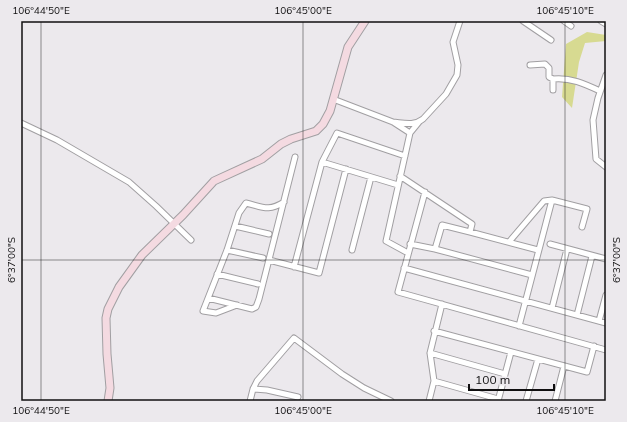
<svg xmlns="http://www.w3.org/2000/svg" width="627" height="422" font-family="Mulish,sans-serif">
	<style>
		.green { fill: #d7da91 }
		.lines { fill: none; stroke-linecap: round; stroke-linejoin: round }
		.street-casing { stroke: #a19fa2; stroke-width: 7 }
		.secondary-casing { stroke: #a19fa2; stroke-width: 9 }
		.street { stroke: #fff; stroke-width: 5 }
		.secondary { stroke: #f4dae1; stroke-width: 7 }
		.ticks { fill: none; stroke: #100f10; stroke-width: 1; stroke-opacity: 0.45 }
		.neatline { fill: none; stroke: #100f10; stroke-width: 1.5 }
		.ticks-label { font-size: 10px; text-anchor: middle; fill: #100f10 }
	</style>
	<rect width="100%" height="100%" fill="#ece9ed"/>
	<path class="green" d="M587 32 606 35V41L585 43 579 62 572 108 562 97 566 44Z"/>
	<g class="lines">
		<g class="street-casing">
			<path id="street" d="M523 21 551 40
				M564 21 571 26
				M601 21 606 24
				M530 65 545 64 549 68V77L553 79C570 77 585 84 600 91
				M606 75 598 98 593 120 596 159 606 167
				M553 79V90
				M333 99 393 122 410 133
				M393 122C404 123 414 126 423 119L446 94 457 75 458 65 453 42 460 21
				M21 123 57 140 129 182 156 206 191 240
				M322 162 398 185
				M400 176 472 224 470 232 442 225 435 249 532 275
				M425 192 398 292 606 350
				M235 226 269 234
				M470 232 538 250
				M509 242 544 201 552 200 587 209 582 227
				M410 244 435 249
				M550 244 606 259
				M227 250 263 258
				M352 250 371 177
				M408 253 386 241 410 133 419 122
				M269 260 319 273 346 169
				M294 267 322 162 337 133 405 156
				M404 268 606 323
				M217 274 258 284
				M208 298 252 309 256 307 259 299 295 157
				M237 305 216 313 203 311 227 250 239 213 246 203C263 207 268 212 284 202
				M552 308 567 249
				M577 315 592 256
				M599 321 606 295
				M519 326 552 200
				M434 331 587 372 594 346
				M430 353 505 374
				M434 381 498 399
				M253 389 267 390 298 397
				M250 401 253 389 257 381 294 338 342 374 364 388 391 401
				M429 401 434 381 430 353 442 304
				M498 401 511 352
				M526 401 538 359
				M555 401 564 366"/>
		</g>
		<g class="secondary-casing">
			<path id="secondary" d="M108 401 110 388 107 354 106 318 108 309 119 287 142 255 183 215 214 181 262 159 281 144 291 139 316 131 323 124 330 111 348 47 365 21"/>
		</g>
		<use href="#street" class="street"/>
		<use href="#secondary" class="secondary"/>
	</g>
	<path class="ticks" d="M41 21V401M303 21V401M565 21V401M21 260H606"/>
	<rect width="627" height="422" fill="none" stroke="#ece9ed" stroke-width="44"/>
	<path d="M469 384v6h85v-6" fill="none" stroke="#100f10" stroke-width="2"/>
	<text x="475" y="384" font-size="12" fill="#100f10" stroke="#ece9ed" stroke-width="3" paint-order="stroke">100 m</text>
	<rect x="22" y="22" width="583" height="378" class="neatline"/>
	<g class="ticks-label">
		<text x="41" y="14">106°44'50"E</text>
		<text x="303" y="14">106°45'00"E</text>
		<text x="565" y="14">106°45'10"E</text>
		<text transform="translate(11 260) rotate(-90)" y="4">6°37'00"S</text>
		<text transform="translate(616 260) rotate(-90)" y="4">6°37'00"S</text>
		<text x="41" y="414">106°44'50"E</text>
		<text x="303" y="414">106°45'00"E</text>
		<text x="565" y="414">106°45'10"E</text>
	</g>
</svg>
